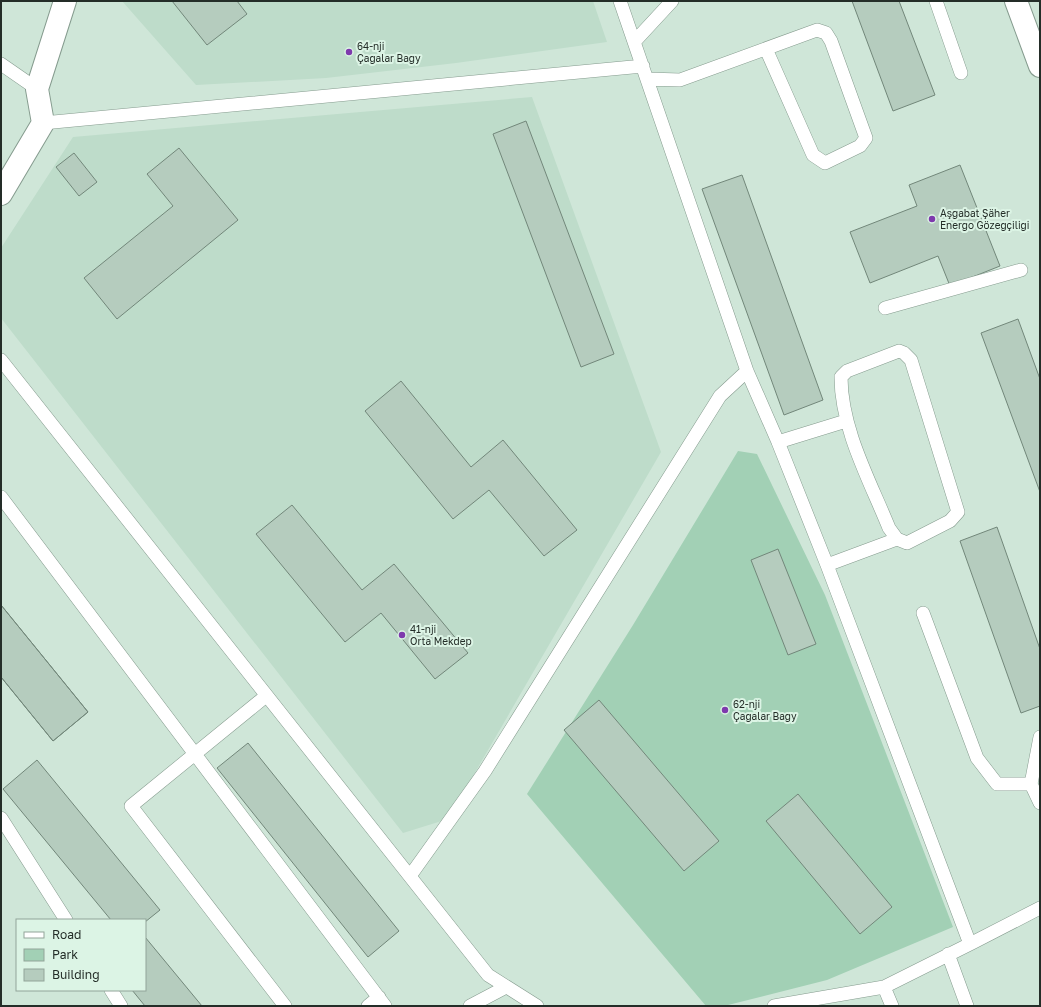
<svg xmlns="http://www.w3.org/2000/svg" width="1041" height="1007" font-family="'Golos Text',sans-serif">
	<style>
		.built { fill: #bedcca }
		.green { fill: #a2d0b5 }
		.building { fill: #b5ccbe; stroke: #72877a }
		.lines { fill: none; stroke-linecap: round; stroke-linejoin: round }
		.service-casing { stroke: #859b8e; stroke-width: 14 }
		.minor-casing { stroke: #859b8e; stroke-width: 24 }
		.secondary-casing { stroke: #859b8e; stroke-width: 24 }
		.service { stroke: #fff; stroke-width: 13 }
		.minor { stroke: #fff; stroke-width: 22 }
		.secondary { stroke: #fff; stroke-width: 22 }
		.poi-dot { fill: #7e39ad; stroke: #dcf4e5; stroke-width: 1.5 }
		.labels { text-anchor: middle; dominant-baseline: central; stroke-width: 4; stroke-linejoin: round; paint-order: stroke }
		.poi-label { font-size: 10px; fill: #242d28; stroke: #dcf4e5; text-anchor: start }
	</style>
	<rect width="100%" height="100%" fill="#cfe6d8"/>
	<path class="built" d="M122 1H593L607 42 456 63 326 78 196 85Z
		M532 97 661 452 448 819 403 833 1 318V248L73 137Z"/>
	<path class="green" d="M738 451 757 454 825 595 953 927 827 980 724 1006H706L527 794 633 625Z"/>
	<path class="building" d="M172 1H237L247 14 207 45Z
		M852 1H899L935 95 893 111Z
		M526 121 614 354 581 367 493 134Z
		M179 148 238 220 117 319 84 278 173 206 147 174Z
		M74 153 97 182 79 196 56 167Z
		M960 165 1000 266 950 286 938 256 870 283 850 232 917 206 909 185Z
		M742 175 823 400 784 415 702 189Z
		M1018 319 1040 379V492L981 333Z
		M401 381 471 467 503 440 577 530 544 556 489 490 453 519 365 411Z
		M292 505 362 590 394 564 468 653 435 679 381 613 345 642 256 534Z
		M997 527 1040 649V706L1021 713 960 541Z
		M778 549 816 644 788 655 751 560Z
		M1 605 88 712 53 741 1 677Z
		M1 605 88 712 53 741 1 677Z
		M599 700 719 841 684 871 564 730Z
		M248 743 399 931 368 957 217 768Z
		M37 760 160 910 145 922V920H111L3 789Z
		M798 794 892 907 860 934 766 821Z
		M145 937 202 1006H145L132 990H145Z"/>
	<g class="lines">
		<g class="service-casing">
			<path id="service" d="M620 1 747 371 778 442 827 565 970 944 884 987
				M936 1 961 73
				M635 41 672 1
				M1 64 37 89
				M648 79 680 80 817 30 826 33 831 41 866 138 860 146 825 163 813 155 766 49
				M43 123 643 66
				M885 308 1021 270
				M899 351 904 353 911 360 958 512 950 521 907 543 897 539 889 528C870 481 841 429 841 377L847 371Z
				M1 360 488 975 537 1006
				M778 442 846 421
				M1 497 385 1006
				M827 565 897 539
				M923 613 977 758 997 784H1031
				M266 696 131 806 285 1006
				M1040 737 1031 784 1040 803
				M1 818 66 920
				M410 876 485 771 720 396 747 371
				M970 944 1040 908
				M948 954 967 1006
				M111 990 121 1006
				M368 1006 379 997
				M470 1006 506 987
				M774 1006 884 987 892 1006"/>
		</g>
		<g class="minor-casing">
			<path id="minor" d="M1 194 43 123 37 89 65 1"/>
		</g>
		<g class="secondary-casing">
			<path id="secondary" d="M1016 1 1040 66"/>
		</g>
		<use href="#service" class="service"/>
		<use href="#minor" class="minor"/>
		<use href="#secondary" class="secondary"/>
	</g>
	<g class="poi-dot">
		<circle cx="349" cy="52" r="4"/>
		<circle cx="932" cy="219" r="4"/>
		<circle cx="402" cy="635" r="4"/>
		<circle cx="725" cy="710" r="4"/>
	</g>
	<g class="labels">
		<g class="poi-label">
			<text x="357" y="46">64-nji<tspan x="357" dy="12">Çagalar Bagy</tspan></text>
			<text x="940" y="213">Aşgabat Şäher<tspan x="940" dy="12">Energo Gözegçiligi</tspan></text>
			<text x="410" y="629">41-nji<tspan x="410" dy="12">Orta Mekdep</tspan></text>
			<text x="733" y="704">62-nji<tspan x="733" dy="12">Çagalar Bagy</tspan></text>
		</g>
	</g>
	<rect width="1041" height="1007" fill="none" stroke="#242d28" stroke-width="4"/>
	<rect x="16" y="919" width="130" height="72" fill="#dcf4e5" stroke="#92a499"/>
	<rect x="24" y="932" width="20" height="6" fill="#ffffff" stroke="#92a499"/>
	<text x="52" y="939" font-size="12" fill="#242d28">Road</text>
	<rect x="24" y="949" width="20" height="12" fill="#a2d0b5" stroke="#92a499"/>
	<text x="52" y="959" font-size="12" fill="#242d28">Park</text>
	<rect x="24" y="969" width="20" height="12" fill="#b5ccbe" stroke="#92a499"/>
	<text x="52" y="979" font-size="12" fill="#242d28">Building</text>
</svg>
